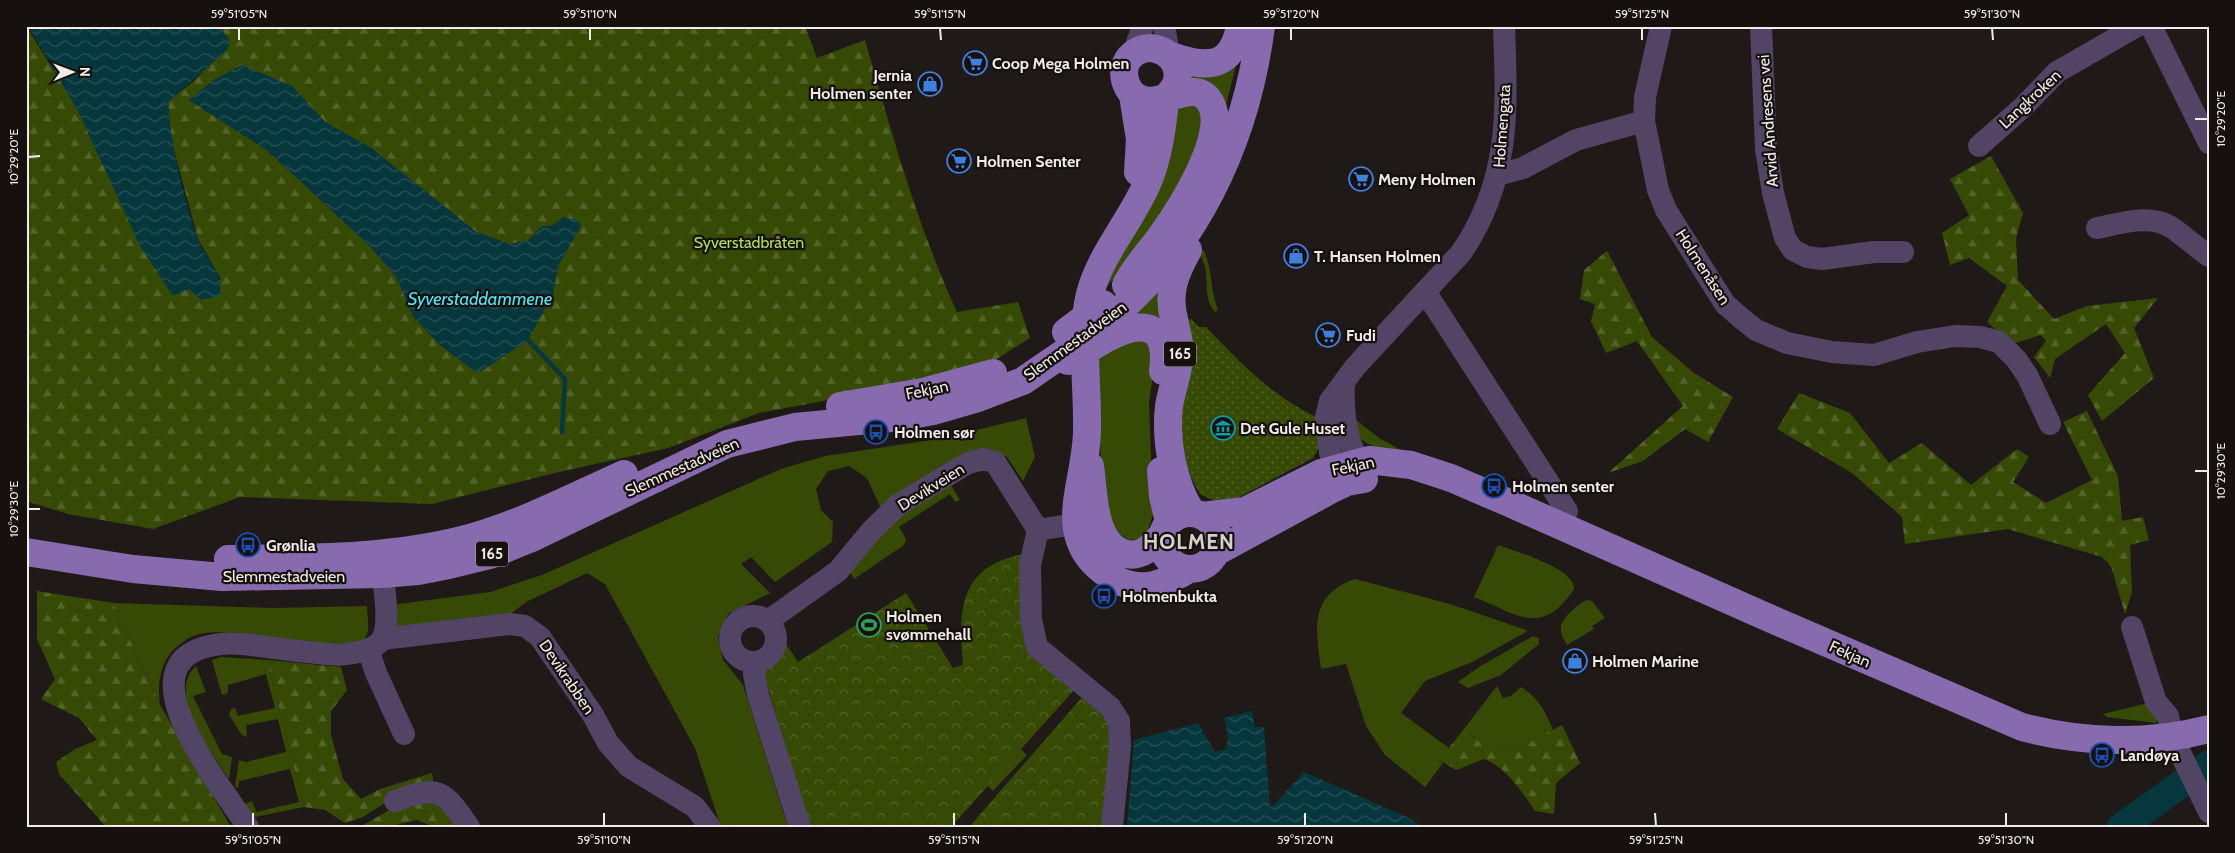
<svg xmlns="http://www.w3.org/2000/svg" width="2235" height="853" font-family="Cabin,sans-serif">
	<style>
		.grass { fill: #364a06 }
		.forest { fill: url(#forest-firs); fill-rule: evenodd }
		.park { fill: url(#park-crowns) }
		.garden { fill: url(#garden-dots) }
		.water { fill: url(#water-waves) }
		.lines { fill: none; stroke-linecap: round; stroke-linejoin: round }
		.stream { stroke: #05373d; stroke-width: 4.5 }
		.river { stroke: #05373d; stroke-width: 28 }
		.minor { stroke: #524465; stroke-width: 22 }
		.major { stroke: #886baf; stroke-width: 28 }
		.major-bridge { stroke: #886baf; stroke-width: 28 }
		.ticks { fill: none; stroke: #efecea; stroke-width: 2 }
		.labels { text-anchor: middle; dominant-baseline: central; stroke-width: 4.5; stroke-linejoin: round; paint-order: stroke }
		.shield { fill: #16110e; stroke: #aeaaa8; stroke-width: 1 }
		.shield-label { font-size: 15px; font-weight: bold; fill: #efecea }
		.poi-label { font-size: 16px; font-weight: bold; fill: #efecea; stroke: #16110e; text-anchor: start }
		.street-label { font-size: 16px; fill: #efecea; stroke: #16110e }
		.park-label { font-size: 16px; fill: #b4dd66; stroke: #16110e }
		.water-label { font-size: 18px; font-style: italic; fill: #52e3f6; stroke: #16110e }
		.district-label { font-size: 21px; font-weight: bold; letter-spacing: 1px; fill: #d5cfca; stroke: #16110e }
		.neatline { fill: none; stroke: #efecea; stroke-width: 2 }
		.ticks-label { font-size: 12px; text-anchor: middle; fill: #efecea }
	</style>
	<defs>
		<pattern id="forest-firs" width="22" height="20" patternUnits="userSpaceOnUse" patternTransform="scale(1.25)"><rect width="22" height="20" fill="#364a06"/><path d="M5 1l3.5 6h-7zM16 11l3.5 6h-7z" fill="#53642a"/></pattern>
		<pattern id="park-crowns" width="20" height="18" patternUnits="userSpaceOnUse" patternTransform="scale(1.25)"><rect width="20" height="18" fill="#364a06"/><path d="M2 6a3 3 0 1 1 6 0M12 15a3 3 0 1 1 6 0" fill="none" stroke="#53642a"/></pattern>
		<pattern id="garden-dots" width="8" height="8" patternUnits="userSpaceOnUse" patternTransform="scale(1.25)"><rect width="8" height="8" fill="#364a06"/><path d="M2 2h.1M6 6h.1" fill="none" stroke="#53642a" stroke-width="1.8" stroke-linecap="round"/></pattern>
		<pattern id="water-waves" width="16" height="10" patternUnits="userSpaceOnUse" patternTransform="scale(1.25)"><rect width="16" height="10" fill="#05373d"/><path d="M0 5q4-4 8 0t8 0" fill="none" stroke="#2a5459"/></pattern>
	</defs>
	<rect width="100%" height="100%" fill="#1f1a17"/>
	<path class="grass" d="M1238 57 1225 109 1190 81 1189 74Z
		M1190 104 1201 109 1202 148 1133 258 1106 287 1178 109Z
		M1201 251H1204C1213 271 1210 291 1218 310L1215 312C1200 295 1213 272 1199 254Z
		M1166 275 1168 328 1128 316Z
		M1129 340 1148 342 1155 362 1149 402 1153 514 1147 533 1140 539 1129 540 1112 529 1101 466 1097 357Z
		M1026 418 1035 457 1023 481 1007 457 990 450 881 509 867 478 849 466 828 471 816 489 821 510 833 522 832 542 775 582 751 557 741 564 770 593 728 614 718 637 723 660 743 685 788 827H721L695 748 605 584 587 573 526 602 508 616 403 632 392 623 398 604 490 592 542 575 781 469 825 456 938 439Z
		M1356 420 1379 438 1403 451C1385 450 1373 450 1359 437Z
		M951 485 960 500 955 502 950 494 899 527 906 539 904 545 854 579 850 572 886 524Z
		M1498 545C1514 551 1575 568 1574 589 1542 638 1517 614 1474 597Z
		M1355 579 1450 604 1526 630V632L1472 662 1425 681 1401 713 1449 748 1439 760 1443 763 1425 787 1385 755 1366 726 1346 664 1321 669C1316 630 1308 595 1355 579Z
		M1587 600 1592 601 1605 618 1592 626 1594 629 1567 645C1563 639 1560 633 1561 626 1563 617 1579 603 1587 600Z
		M113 603 273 608 367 606C367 616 371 632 364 639 338 665 232 618 191 637 186 639 182 643 178 646 160 660 157 683 160 705Z
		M1533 636 1539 638V644L1501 675 1468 688 1458 682 1479 667Z
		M221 657 267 660 304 807 255 817 250 815 245 808 246 804 252 801 256 812 299 802 290 769 239 781 238 788 235 787 239 760 246 762 286 752 278 719 246 725 247 737 242 735 229 715 231 709 235 708 238 716 275 708 266 674 228 685V693L222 695 212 660Z
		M196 666 206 692 193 696 222 754 232 757 229 779C212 753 165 694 196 666Z
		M1497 686 1503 698 1511 696 1521 687C1539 698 1545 711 1553 730L1512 752 1479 742 1468 733 1460 734Z
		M2148 703 2160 718 2156 723 2107 717 2103 714Z
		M1003 732 1027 755 993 791 969 768Z"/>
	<path class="forest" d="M26 26 190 288 221 279 198 239 171 139 168 101 193 82 230 42 219 26H805L817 58 865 40C891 131 917 225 957 312L1018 302 1030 338 989 364 893 388 759 413 668 448 559 472 432 504 240 497 153 529 68 514 26 501ZM292 86 325 122 371 148 476 232 509 244 528 241 542 226H551L564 217 580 226 558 266 553 294 485 369 476 372 440 345 413 316 397 278 370 246 267 150 189 100Z
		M1991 156 2023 213 2016 238 2018 280 2054 319 2087 306 2158 298 2134 328 2154 378 2102 421 2088 395 2125 353 2106 324 2055 359 2050 378 2034 357 2046 341 2041 335 2012 344 1987 322 2007 286 1969 258 1950 265 1942 233 1969 215 1950 179Z
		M1607 251 1652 337 1694 373 1733 397 1708 442 1685 429 1643 461 1608 473 1683 406 1637 341 1606 353 1591 321 1595 304 1580 299 1584 270Z
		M1799 393 1850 413 1889 463 1922 443 1971 485 2017 449 2029 457 2013 482 2046 503 2092 480 2063 422 2087 411 2118 476 2122 521 2143 517 2149 540 2130 545 2132 592 2125 614 2111 566 2102 557 2008 529 1905 544 1902 517 1852 473 1777 429Z
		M37 591 113 603 160 705 231 827H106L59 774 56 762 75 749 97 740 79 718 41 699 55 679 37 639Z
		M267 660 341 667 347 690 331 711V735L343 779 361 799 380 789 432 773 434 787 399 794 363 817 345 823 325 810 304 807Z
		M1562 725 1580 763 1556 783 1554 814 1535 811C1523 793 1505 766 1484 759L1456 770 1439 760 1460 734 1468 733 1479 742 1512 752Z
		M426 796 464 827H434L417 820 387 827H360L398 805Z"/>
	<path class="park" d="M1025 554 1024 621 1075 689 951 827H810L763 672 779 658 784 641 798 662 906 593 953 668 963 665C958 610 959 565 1025 554Z
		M1084 695 1107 718 1115 741 1107 827H969Z"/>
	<path class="garden" d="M1191 319 1199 327H1206C1243 365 1269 394 1318 418L1319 448 1313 458 1234 500 1215 501 1200 494 1191 478 1180 443 1184 321Z"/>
	<path class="water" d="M28 26H219L230 42 227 50 168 102C171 147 183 194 197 237 206 263 222 265 220 296L201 300 189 289 173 296 140 246 78 111Z
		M242 65 292 86 325 122 371 148 476 232 509 244 528 241 542 226H551L564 217 577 220 581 226 558 266 553 294 528 340 485 369 476 372 440 345 413 316 397 278 370 246 267 150 189 100 215 79Z
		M1252 711 1255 727H1264L1270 807 1273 806 1304 772 1407 817 1423 827H1127L1134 740 1198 723 1215 752 1225 750 1228 738 1224 718Z"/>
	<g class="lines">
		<path class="stream" d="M528 340 565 379 562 432"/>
		<path class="river" d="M2121 827 2209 764"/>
		<path class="minor" d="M1164 26 1169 54
			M1761 26 1766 149 1773 193 1785 238 1793 250 1807 257 1822 259 1874 252H1903
			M2151 26 2209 143
			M1133 54 1143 26
			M1644 121 1658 190 1666 210 1725 304 1741 318 1756 330 1787 343 1832 352 1874 355 1917 342 1955 336 1980 337 1999 342 2016 359 2027 375 2050 424
			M1979 146 2022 108 2057 72 2137 26
			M1498 175 1523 168 1576 140 1644 121 1645 97 1661 26
			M2097 228C2121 223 2149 214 2171 227 2184 236 2196 247 2209 256
			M1426 293 1567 511
			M1344 382C1343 401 1344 419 1349 438 1355 457 1359 458 1357 480
			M1347 482 1330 453 1326 417 1330 401 1355 367 1461 253C1511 180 1507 110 1504 26
			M1038 530 1093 521
			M730 639a23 23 0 1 1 46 0a23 23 0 1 1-46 0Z
			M768 621 838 571 872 530 898 505 968 463 983 459 995 462 1038 530 1030 565 1031 619 1037 647 1110 707 1119 721 1120 747 1112 827
			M2132 627 2156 702 2168 716 2172 736 2209 812
			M382 639 510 624 525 626 540 637 593 715 608 743 628 766 695 807 710 827
			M368 649 376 673 404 734
			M757 662 754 674 758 695 800 827
			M395 801C439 785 443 789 469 827
			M248 827C220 784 113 656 221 644 239 642 257 646 274 648 296 651 317 653 339 655 352 653 374 652 382 639 392 622 382 577 380 557"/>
		<path class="major" d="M1171 56C1206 68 1232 70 1240 26
			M1133 95 1140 139 1138 172
			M1165 98C1163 124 1159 154 1149 179 1133 219 1101 252 1090 294 1080 333 1088 389 1087 430 1087 484 1051 538 1110 576 1139 595 1160 585 1188 570
			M1188 250C1175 273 1167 293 1174 319 1176 330 1180 342 1180 353 1179 371 1172 388 1169 406 1165 441 1173 484 1192 513
			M1126 285C1135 267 1149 253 1161 236 1180 210 1226 138 1212 106 1199 75 1165 106 1144 100 1125 96 1117 68 1132 55 1152 37 1185 57 1176 84 1175 88 1170 92 1168 96
			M1101 326C1195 252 1246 143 1261 26
			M1100 342C1136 321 1170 317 1163 371
			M840 406 923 392 993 373
			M1090 466C1094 492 1092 542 1123 553 1140 559 1152 547 1162 535
			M1161 471 1163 496 1169 522
			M1162 541a28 28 0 1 1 56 0a28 28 0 1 1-56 0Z
			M1202 516 1245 511 1321 473 1369 460 1411 465 1451 478 1507 502 1769 618 2022 727C2082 743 2148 745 2209 729
			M26 552 133 569 222 577 382 574 418 571 449 565 490 555 534 537 727 444 795 427 901 417 933 411 978 398 1023 381 1068 350
			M1216 552 1334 488 1347 482 1364 479
			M228 559C309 558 395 559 473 537 525 522 575 496 624 474"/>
		<path class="major-bridge" d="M1066 332 1103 304
			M1068 361 1100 342"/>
	</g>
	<path class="ticks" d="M239 28V40M590 28V40M940 28 941 40M1291 28V40M1642 28V40M1992 28 1993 40M2195 119H2208M28 157 40 156M2195 471H2208M28 509H40M253 813V826M604 813V826M954 813V826M1305 813V826M1655 813 1656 826M2006 813V826"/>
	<defs>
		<g id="supermarket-ring" transform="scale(1.25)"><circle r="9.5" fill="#16110e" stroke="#3f7fe0" stroke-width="1.5"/><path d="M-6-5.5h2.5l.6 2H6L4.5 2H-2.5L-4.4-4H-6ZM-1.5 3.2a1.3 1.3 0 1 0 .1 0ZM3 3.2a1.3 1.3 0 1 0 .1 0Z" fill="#3f7fe0"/></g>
		<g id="shop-ring" transform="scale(1.25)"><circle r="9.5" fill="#16110e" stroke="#3f7fe0" stroke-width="1.5"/><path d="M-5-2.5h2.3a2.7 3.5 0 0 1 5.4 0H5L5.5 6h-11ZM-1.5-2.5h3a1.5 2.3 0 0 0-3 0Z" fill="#3f7fe0"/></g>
		<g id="museum-ring" transform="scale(1.25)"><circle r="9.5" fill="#16110e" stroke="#0f9aa8" stroke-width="1.5"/><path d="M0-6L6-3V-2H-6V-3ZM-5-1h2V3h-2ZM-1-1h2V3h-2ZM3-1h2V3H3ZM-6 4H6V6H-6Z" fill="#0f9aa8"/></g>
		<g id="bus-ring" transform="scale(1.25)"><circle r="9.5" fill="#16110e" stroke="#1a4fb4" stroke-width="1.5"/><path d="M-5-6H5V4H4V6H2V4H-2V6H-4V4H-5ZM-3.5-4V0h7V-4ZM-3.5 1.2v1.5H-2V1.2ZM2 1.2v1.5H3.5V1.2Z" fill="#1a4fb4"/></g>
		<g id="stadium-ring" transform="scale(1.25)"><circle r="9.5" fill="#16110e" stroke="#2e9e5b" stroke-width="1.5"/><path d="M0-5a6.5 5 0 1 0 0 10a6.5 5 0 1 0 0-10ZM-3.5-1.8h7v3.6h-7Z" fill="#2e9e5b"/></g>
	</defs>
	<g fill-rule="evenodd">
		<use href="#supermarket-ring" x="975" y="63"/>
		<use href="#shop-ring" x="930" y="84"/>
		<use href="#supermarket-ring" x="959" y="161"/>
		<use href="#supermarket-ring" x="1361" y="179"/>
		<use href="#shop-ring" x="1296" y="256"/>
		<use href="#supermarket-ring" x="1328" y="335"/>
		<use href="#museum-ring" x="1223" y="428"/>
		<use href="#bus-ring" x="876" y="432"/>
		<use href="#bus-ring" x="1494" y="486"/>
		<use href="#bus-ring" x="248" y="545"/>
		<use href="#bus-ring" x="1104" y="596"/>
		<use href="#stadium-ring" x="869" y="625"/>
		<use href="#shop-ring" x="1575" y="661"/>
		<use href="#bus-ring" x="2102" y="755"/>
	</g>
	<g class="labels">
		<g class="shield">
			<rect x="1164" y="341.5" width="32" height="25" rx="4"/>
			<rect x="476" y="541.5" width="32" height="25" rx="4"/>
		</g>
		<g class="shield-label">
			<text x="1180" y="354">165</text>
			<text x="492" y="554">165</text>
		</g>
		<g class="poi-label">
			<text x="992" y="63">Coop Mega Holmen</text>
			<text x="912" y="75" text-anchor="end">Jernia<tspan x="912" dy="18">Holmen senter</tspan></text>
			<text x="976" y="161">Holmen Senter</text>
			<text x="1378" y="179">Meny Holmen</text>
			<text x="1314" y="256">T. Hansen Holmen</text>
			<text x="1346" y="335">Fudi</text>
			<text x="1240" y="428">Det Gule Huset</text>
			<text x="894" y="432">Holmen sør</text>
			<text x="1512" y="486">Holmen senter</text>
			<text x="266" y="545">Grønlia</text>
			<text x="1122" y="596">Holmenbukta</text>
			<text x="886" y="616">Holmen<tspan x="886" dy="18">svømmehall</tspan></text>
			<text x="1592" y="661">Holmen Marine</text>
			<text x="2120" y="755">Landøya</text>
		</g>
		<g class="street-label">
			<text transform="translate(2030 99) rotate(-43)">Langkroken</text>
			<text transform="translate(1768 121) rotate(-94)">Arvid Andresens vei</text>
			<text transform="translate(1502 126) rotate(-86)">Holmengata</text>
			<text transform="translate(1703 267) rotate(57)">Holmenåsen</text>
			<text transform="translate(1075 341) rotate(-36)">Slemmestadveien</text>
			<text transform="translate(927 390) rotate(-12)">Fekjan</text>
			<text transform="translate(1353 466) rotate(-12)">Fekjan</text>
			<text transform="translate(682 467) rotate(-24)">Slemmestadveien</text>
			<text transform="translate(931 487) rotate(-32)">Devikveien</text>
			<text x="284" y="576">Slemmestadveien</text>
			<text transform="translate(1850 654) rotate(24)">Fekjan</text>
			<text transform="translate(567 677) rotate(56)">Devikrabben</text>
		</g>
		<g class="park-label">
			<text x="749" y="242">Syverstadbråten</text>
		</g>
		<g class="water-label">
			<text x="480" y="299">Syverstaddammene</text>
		</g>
		<g class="district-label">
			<text x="1189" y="541">HOLMEN</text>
		</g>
	</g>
	<rect width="2235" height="853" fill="none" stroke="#16110e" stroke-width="55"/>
	<g transform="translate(72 72) rotate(89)" stroke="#16110e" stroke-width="4" paint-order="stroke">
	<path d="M0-4L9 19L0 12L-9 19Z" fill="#efecea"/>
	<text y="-8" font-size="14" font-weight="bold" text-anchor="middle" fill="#efecea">N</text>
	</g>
	<rect x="28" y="28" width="2180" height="798" class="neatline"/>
	<g class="ticks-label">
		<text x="239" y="18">59°51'05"N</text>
		<text x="590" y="18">59°51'10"N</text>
		<text x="940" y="18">59°51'15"N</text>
		<text x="1291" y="18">59°51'20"N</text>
		<text x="1642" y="18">59°51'25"N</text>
		<text x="1992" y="18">59°51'30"N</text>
		<text transform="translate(2221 119) rotate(-90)" y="4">10°29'20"E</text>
		<text transform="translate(14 157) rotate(-90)" y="4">10°29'20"E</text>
		<text transform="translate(2221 471) rotate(-90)" y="4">10°29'30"E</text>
		<text transform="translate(14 509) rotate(-90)" y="4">10°29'30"E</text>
		<text x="253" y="844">59°51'05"N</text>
		<text x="604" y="844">59°51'10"N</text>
		<text x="954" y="844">59°51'15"N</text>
		<text x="1305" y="844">59°51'20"N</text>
		<text x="1656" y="844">59°51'25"N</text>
		<text x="2006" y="844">59°51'30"N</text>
	</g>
</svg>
